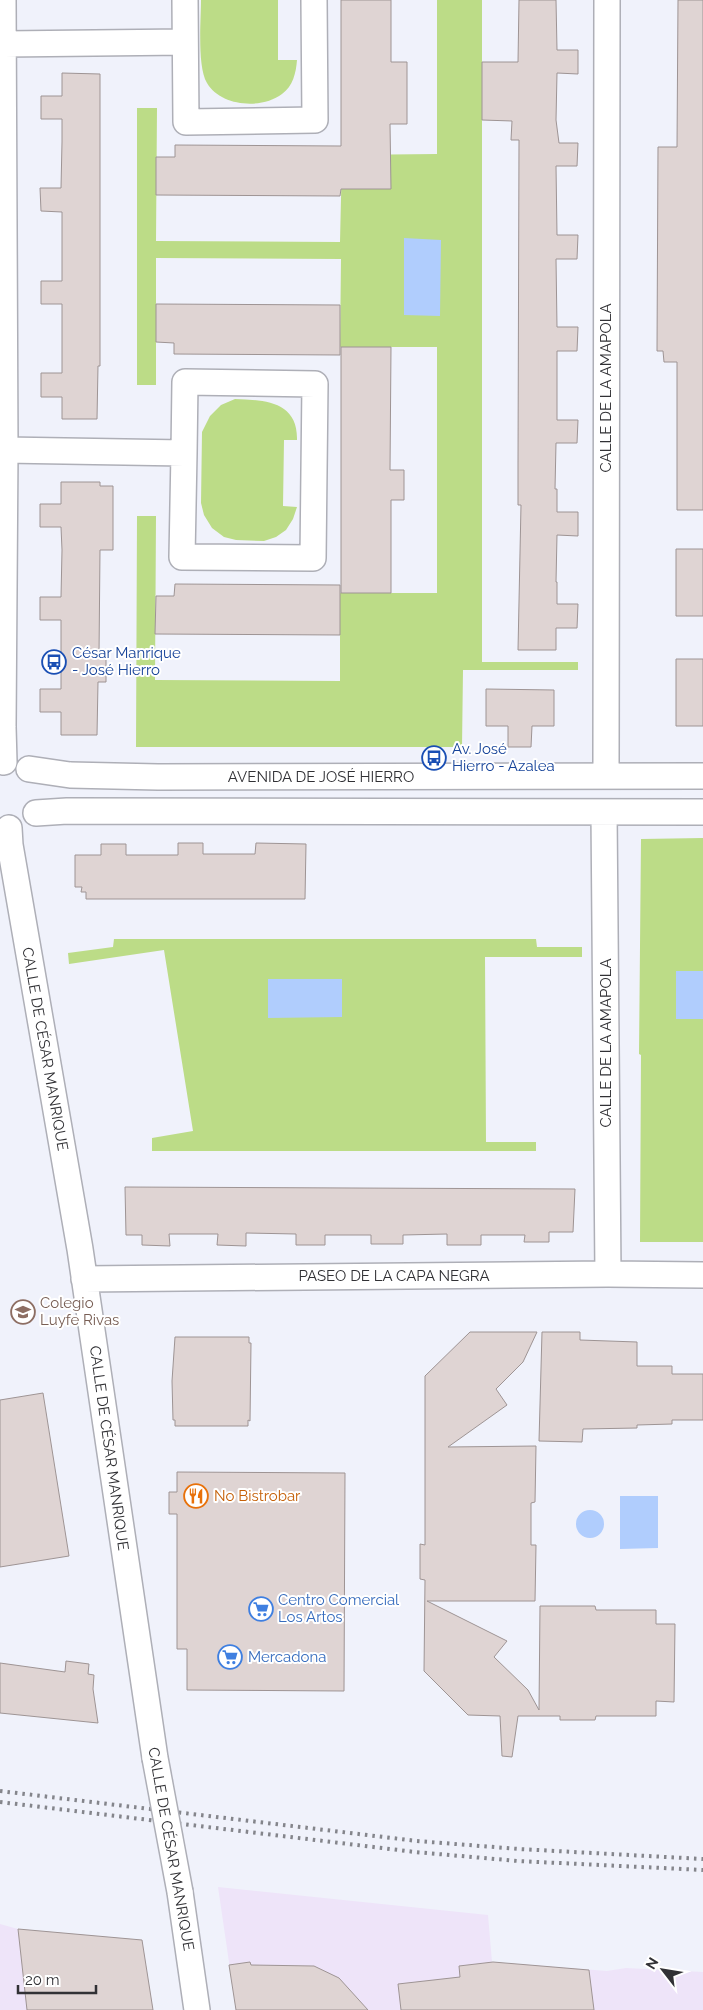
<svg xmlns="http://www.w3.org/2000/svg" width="703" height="2010" font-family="Raleway,sans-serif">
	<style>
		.industrial { fill: #eee4f9 }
		.green { fill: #bcdc87 }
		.water { fill: #b0cdfd }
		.building { fill: #dfd4d3; stroke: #9e9494 }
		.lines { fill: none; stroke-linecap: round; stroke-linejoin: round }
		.minor-casing { stroke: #aeafb7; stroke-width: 28 }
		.minor { stroke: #fff; stroke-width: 25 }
		.rail { stroke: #84858b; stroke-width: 4; stroke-dasharray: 2.5 5; stroke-linecap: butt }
		.minor-bridge-casing { stroke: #aeafb7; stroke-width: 28; stroke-linecap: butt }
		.minor-bridge { stroke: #fff; stroke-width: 25 }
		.labels { text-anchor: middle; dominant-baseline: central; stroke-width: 4; stroke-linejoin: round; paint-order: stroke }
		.street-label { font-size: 15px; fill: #313135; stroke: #fff }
		.transit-label { font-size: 15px; fill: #164399; stroke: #fff; text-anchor: start }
		.education-label { font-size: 15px; fill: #785e54; stroke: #fff; text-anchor: start }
		.food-label { font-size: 15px; fill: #c56008; stroke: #fff; text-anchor: start }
		.shop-label { font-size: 15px; fill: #366cbe; stroke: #fff; text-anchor: start }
	</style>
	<rect width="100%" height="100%" fill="#f0f2fb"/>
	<path class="industrial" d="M218 1887 488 1915 492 1962 607 1971 626 1968 703 1972V2010H236Z
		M0 1924 18 1929 142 1940 153 2010H0Z"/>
	<path class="green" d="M201 0H278V60H297C296 73 293 86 282 94 261 110 220 106 207 83 197 66 201 21 201 0Z
		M437 0H482V662H578V670H463L462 747H136L137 516H156L155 680 340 681V593H437V347H340L341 259 156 258V385H137V108H157L156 241 340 242 342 155 437 154Z
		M235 399C264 400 298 401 297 440H284L283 506 297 507 293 519 286 530 276 537 264 541 236 540 224 537 212 528 204 515 201 503 202 432 210 416 221 405Z
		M703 838V1242H640L641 1055 639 1054 641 839Z
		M114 939H536L537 947H582V957H485L486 1142H536V1151H152V1138L193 1131 164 950 69 964 68 953 113 947Z"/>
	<path class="water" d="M404 238 441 240 440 316 404 315Z
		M676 971H703V1019H676Z
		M268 979H342V1017L268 1018Z
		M620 1496H658V1548L620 1549Z
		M576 1524a14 14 0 1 1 28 0a14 14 0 1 1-28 0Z"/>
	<path class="building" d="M341 0H391V62H407V124H390L391 189H341L340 196 156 195V157H175V145L341 146Z
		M519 0H556L557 50H578V74L557 73 556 120 559 143H578L577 166H556L557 235H578L577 259H556L557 327H578L577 351H557V420H578L577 443H556L555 489H557V512H578V536L557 535 556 582H557V604H578L577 628H556V650H518L521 505H518V465L519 140H511L512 121 482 120V62H518Z
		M678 0H703V510H677V362H664L663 351H657L658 147H677Z
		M62 73 100 74V366H98L97 419H62V397H41V373H62V304H41V281H62V212L41 211 40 188H61L62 142V119H41V96H62Z
		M156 304 340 305V355L174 354V343L156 342Z
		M341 347H391L390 470H404V500H391V593H341Z
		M61 482H100V486H113V550H100L99 655H106V682H98L97 735H61V712H40V689H61V620H40V597H61L62 550 61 527H40V504H61Z
		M676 549H703V616H676Z
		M175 584 340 585V635L155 634 156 596H174Z
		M676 659H703V726H676Z
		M486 689 554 690V726H532L531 747H508V726H486Z
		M178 843H203V854H255L256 843 306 844 305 899H86V892H81L82 887H75V855H101V844H126V855H178Z
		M125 1187 575 1189 573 1232H549V1242H524L525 1235H481V1245H447V1234L403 1235V1244H371V1235H325V1245H296V1234L246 1233V1246L217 1245 218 1234H169L170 1246 142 1245V1235H126Z
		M470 1332H537L523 1362 496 1389 507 1405 448 1447 536 1446 535 1502 531 1503V1545H536L535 1601H427L507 1641 494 1657 528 1690 539 1710 540 1606H595L596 1610H656V1624H675L674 1702 656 1701V1716H596L595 1720H560V1716H518L512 1757 502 1756 500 1716 468 1715 424 1671 425 1580 420 1579V1544L425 1545V1376Z
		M542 1332H580V1340L637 1342V1366H672V1374H703V1420H672V1424L637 1425V1428L583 1429 582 1442 539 1441Z
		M175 1337H249V1343H251L250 1421 248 1420V1426H175V1420H173L172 1381Z
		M43 1393 69 1556 0 1567V1400Z
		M177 1472 345 1473 344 1691 187 1690V1649H177V1514H169V1492H177Z
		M66 1661 89 1664 88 1674 94 1675 93 1689 98 1723 0 1713V1663L65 1672Z
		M18 1929 142 1940 153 2010H27Z
		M250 1962 251 1965 314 1966 339 1978 368 2010H236L229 1965Z
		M493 1962 589 1970 594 2010H401L398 1984 460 1977 459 1966Z"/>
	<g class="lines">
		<g class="minor-casing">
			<path id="minor" d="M3 0 5 450 3 727 4 762
				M185 0 186 122 315 120 314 0
				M4 44 185 42
				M5 450 184 453 182 557 313 558 315 384 185 382 184 453
				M29 769 70 775 158 777 703 776
				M606 775 607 0
				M604 812 608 1274
				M36 813 67 811 703 812
				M9 828 10 845 80 1249 155 1758
				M84 1279 608 1274 703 1275
				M180 1892 197 2010"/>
		</g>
		<use href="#minor" class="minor"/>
		<path class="rail" d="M0 1791 417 1841 519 1849 703 1859
			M0 1802 415 1852 518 1861 703 1870"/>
		<g class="minor-bridge-casing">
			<path id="minor-bridge" d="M155 1758 180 1892"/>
		</g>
		<use href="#minor-bridge" class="minor-bridge"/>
	</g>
	<defs>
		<g id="bus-ring" transform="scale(1.25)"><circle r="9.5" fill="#fff" stroke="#1a4fb4" stroke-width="1.5"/><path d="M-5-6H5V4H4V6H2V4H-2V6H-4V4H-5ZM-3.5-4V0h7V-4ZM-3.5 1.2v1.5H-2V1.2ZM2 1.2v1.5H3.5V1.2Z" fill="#1a4fb4"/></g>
		<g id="school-ring" transform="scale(1.25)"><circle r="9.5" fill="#fff" stroke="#8d6e63" stroke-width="1.5"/><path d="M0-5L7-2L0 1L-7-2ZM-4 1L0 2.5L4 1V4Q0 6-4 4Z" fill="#8d6e63"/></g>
		<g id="restaurant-ring" transform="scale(1.25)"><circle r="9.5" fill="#fff" stroke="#e8710a" stroke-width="1.5"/><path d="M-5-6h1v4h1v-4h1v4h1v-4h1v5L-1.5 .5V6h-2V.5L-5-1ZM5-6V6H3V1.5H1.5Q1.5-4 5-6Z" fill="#e8710a"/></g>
		<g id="supermarket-ring" transform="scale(1.25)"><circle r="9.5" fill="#fff" stroke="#3f7fe0" stroke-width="1.5"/><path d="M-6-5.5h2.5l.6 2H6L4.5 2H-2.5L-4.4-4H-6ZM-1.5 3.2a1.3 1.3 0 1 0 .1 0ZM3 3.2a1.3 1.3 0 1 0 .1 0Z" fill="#3f7fe0"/></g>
	</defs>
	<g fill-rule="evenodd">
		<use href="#bus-ring" x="54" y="662"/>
		<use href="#bus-ring" x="434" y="758"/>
		<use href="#school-ring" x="23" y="1312"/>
		<use href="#restaurant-ring" x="196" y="1496"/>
		<use href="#supermarket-ring" x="261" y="1609"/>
		<use href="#supermarket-ring" x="230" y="1657"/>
	</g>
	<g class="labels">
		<g class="street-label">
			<text transform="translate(606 388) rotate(-90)">CALLE DE LA AMAPOLA</text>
			<text x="321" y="777">AVENIDA DE JOSÉ HIERRO</text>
			<text transform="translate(606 1043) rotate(-90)">CALLE DE LA AMAPOLA</text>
			<text transform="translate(45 1049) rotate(80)">CALLE DE CÉSAR MANRIQUE</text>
			<text x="394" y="1276">PASEO DE LA CAPA NEGRA</text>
			<text transform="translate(109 1448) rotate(82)">CALLE DE CÉSAR MANRIQUE</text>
			<text transform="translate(171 1849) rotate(80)">CALLE DE CÉSAR MANRIQUE</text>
		</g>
		<g class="transit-label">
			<text x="72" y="653">César Manrique<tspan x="72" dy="17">- José Hierro</tspan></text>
			<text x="452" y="749">Av. José<tspan x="452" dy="17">Hierro - Azalea</tspan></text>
		</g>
		<g class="education-label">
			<text x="40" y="1303">Colegio<tspan x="40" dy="17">Luyfe Rivas</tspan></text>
		</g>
		<g class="food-label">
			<text x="214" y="1496">No Bistrobar</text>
		</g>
		<g class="shop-label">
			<text x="278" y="1600">Centro Comercial<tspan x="278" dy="17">Los Artos</tspan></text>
			<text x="248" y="1657">Mercadona</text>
		</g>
	</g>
	<g transform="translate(663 1970) rotate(301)" stroke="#ffffff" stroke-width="4" paint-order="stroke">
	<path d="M0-4L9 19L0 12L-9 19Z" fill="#313135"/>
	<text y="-8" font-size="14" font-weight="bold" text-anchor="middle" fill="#313135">N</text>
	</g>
	<path d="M18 1985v8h78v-8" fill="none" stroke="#313135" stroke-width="2.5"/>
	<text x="25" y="1985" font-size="15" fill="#313135" stroke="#ffffff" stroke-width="4" paint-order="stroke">20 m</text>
</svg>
